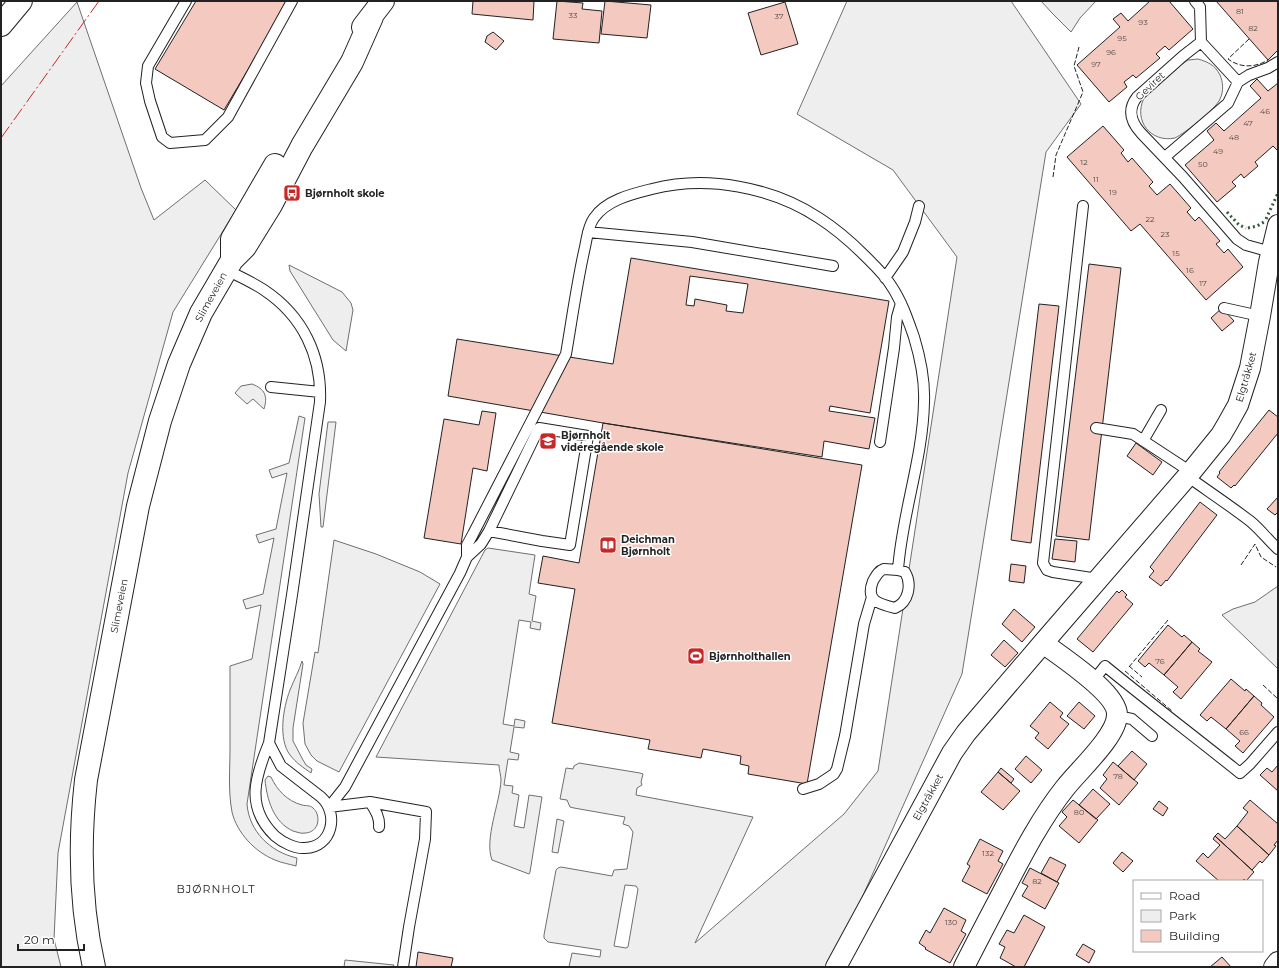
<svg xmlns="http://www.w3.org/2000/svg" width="1279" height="968" font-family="Montserrat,sans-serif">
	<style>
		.green { fill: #eee; stroke: #6f6f6f; fill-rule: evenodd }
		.building { fill: #f3c9c0; stroke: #222; fill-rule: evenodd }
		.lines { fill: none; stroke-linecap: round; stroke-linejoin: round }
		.service-casing { stroke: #222; stroke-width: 12 }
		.minor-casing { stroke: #222; stroke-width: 22 }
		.tertiary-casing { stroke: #222; stroke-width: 24 }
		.motorway-casing { stroke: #222; stroke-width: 24 }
		.service { stroke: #fff; stroke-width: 10 }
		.minor { stroke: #fff; stroke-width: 20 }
		.tertiary { stroke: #fff; stroke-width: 22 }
		.motorway { stroke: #fff; stroke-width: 22 }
		.hedge { stroke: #2f5e38; stroke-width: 3; stroke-dasharray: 2 3; stroke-linecap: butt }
		.fence { stroke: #222; stroke-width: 1; stroke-dasharray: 5 2; stroke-linecap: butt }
		.power { stroke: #c62828; stroke-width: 1; stroke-dasharray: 14 3 2 3; stroke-linecap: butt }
		.labels { text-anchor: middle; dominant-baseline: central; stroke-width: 3; stroke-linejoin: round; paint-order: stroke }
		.number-label { font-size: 8px; fill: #564c4a }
		.street-label { font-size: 10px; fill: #222; stroke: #fff }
		.poi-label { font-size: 10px; font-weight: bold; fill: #222; stroke: #fff; text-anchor: start }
		.neighbourhood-label { font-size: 11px; letter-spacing: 1px; fill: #222; stroke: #fff }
	</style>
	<rect width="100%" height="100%" fill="#fff"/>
	<path class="green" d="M847 1H1011L1081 104 1046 152 962 674 831 967H569L572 953 600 957 601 950 548 942 544 938V935L556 870 558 868 561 867 612 876 614 870 627 869 633 832 629 826 623 824 625 817 574 808 570 807 567 800 560 799 566 768 573 769 574 766 579 763 640 773 643 774 641 782 642 785 637 788 636 795 753 817 695 943 844 814 878 771 957 257 893 170 797 114ZM625 885 636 886 638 889 628 947 626 948 614 946Z
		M1041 1H1096L1080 18 1071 32 1052 13Z
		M77 2 141 188 154 220 205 180 236 210 173 312 128 473 58 853 54 939 61 967H1V86Z
		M1198 59C1208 62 1215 65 1220 75 1223 82 1224 91 1220 99 1216 109 1185 133 1175 138 1151 143 1133 121 1144 98L1182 64 1188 60Z
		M289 265 342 292 351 303 353 310 346 351 333 340 290 271Z
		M252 384C265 389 268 396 264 409L253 399 247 404 235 393 241 386Z
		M299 416 305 418 247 804C249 831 270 852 297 858L296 866C289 864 282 863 275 860 255 852 237 833 232 812 228 791 230 769 230 748 230 721 230 693 230 666L252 659 261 605 246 609 243 600 263 594 274 538 259 543 256 535 276 529 287 473 272 478 269 470 289 463Z
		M328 422H336L323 527H321L319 494Z
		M334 540 376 554 420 572 440 584 339 772 317 761 311 755 305 744 303 723 315 652 318 653Z
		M488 548 535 555 529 594 536 596 532 621 541 623 540 630 530 628 531 622 519 620 503 724 514 726 515 719 525 721 524 728 514 727 510 752 519 754 518 760 508 759 504 785 513 786 512 793 519 795 514 826 524 828 529 795 542 797 530 872 529 874 492 860C484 839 500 803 501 780 501 775 499 770 499 765L376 757 485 550Z
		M1278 586V669L1222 615 1233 609 1255 602Z
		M302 661 303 664 293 728V741L303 760 306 765 312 769 311 773C304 768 296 763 290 755 278 739 283 708 290 690 294 680 299 671 302 661Z
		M268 776 271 777C277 790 287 801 302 805 306 806 310 805 313 808 318 812 319 820 317 825 315 830 310 833 305 833 301 834 297 832 293 831 273 822 267 799 265 780Z
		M557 819 564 821 558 853 552 852Z
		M345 960 394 965 393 967H344Z"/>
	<path class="building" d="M196 1H289L224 110 155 69Z
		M473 1H534L533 20 472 14Z
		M557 1 583 3 582 9 602 11 599 43 553 39Z
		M605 1 651 5 647 38 601 34Z
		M1150 1H1169L1193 29 1169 50 1165 46 1156 54 1160 58 1136 78 1133 75 1124 82 1127 87 1109 102 1077 65 1120 27 1113 19 1121 13 1128 21Z
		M1216 1H1278V50L1268 60Z
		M785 2 798 44 761 55 748 13Z
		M493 32 504 41 496 50 485 42 487 36Z
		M1257 79 1268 91 1278 83V148L1277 150 1273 146 1255 162 1258 166 1244 178 1241 174 1232 182 1236 186 1217 202 1185 165 1214 140 1207 131 1216 123 1224 131 1261 98 1250 86Z
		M1103 126 1124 150 1121 153 1128 162 1132 158 1153 182 1149 186 1157 195 1170 184 1191 208 1187 212 1195 221 1199 217 1220 241 1216 244 1224 253 1228 249 1243 267 1206 300 1140 224 1131 231 1067 157Z
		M631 258 889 301 870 413 830 406 829 411 875 418 869 449 824 441 822 457 603 423 448 396 457 339 613 364ZM690 276 748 284 743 313 726 311 727 305 695 299 694 306 686 305Z
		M1089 264 1121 268 1089 540 1056 536Z
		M1039 304 1059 306 1031 543 1011 540Z
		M1222 308 1234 321 1222 331 1211 318Z
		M1269 410 1278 417V433L1235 486 1234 485 1231 488 1217 477 1220 473 1219 472Z
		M482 411 496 413 487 471 473 468 461 544 424 538 444 419 479 425Z
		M603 423 862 465 807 784 748 774 749 766 740 764 741 756 703 749 701 758 648 749 650 740 552 723 575 589 538 583 543 556 579 563Z
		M1136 443 1162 462 1153 475 1127 456Z
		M1278 497V512L1275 515 1267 509Z
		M1200 502 1217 515 1167 581 1166 580 1161 586 1149 577 1154 571 1150 567Z
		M1055 539 1077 541 1075 562 1052 559Z
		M1011 564 1026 566 1024 583 1009 581Z
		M1122 590 1127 595 1125 597 1133 604 1093 652 1077 639 1117 591 1119 593Z
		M1014 609 1035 627 1022 642 1002 624Z
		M1168 625 1182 637 1184 635 1192 642 1164 675 1149 663 1145 667 1138 661Z
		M1004 640 1018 653 1005 667 991 655Z
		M1192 642 1200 649 1198 651 1212 662 1181 699 1173 692 1178 687 1164 675Z
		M1231 679 1245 691 1246 689 1254 696 1226 729 1211 717 1207 721 1200 715Z
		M1254 696 1262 703 1261 705 1274 717 1243 753 1235 746 1240 741 1226 729Z
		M1050 702 1063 713 1060 717 1069 724 1048 749 1035 738 1039 733 1030 726Z
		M1079 702 1095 716 1084 729 1067 716Z
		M1132 751 1147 764 1134 780 1118 766Z
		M1026 756 1042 770 1031 783 1015 769Z
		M1113 762 1138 783 1119 805 1100 788 1107 779 1103 775Z
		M1278 765V791L1260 775 1267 768 1272 772Z
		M1001 768 1014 779 1011 783 998 772Z
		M998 772 1020 791 1003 810 981 792Z
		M1093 789 1110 804 1096 819 1079 805Z
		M1073 800 1098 820 1079 843 1059 826 1067 817 1062 812Z
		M1250 800 1278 824V840L1274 845 1276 846 1269 855 1237 826 1248 812 1243 808Z
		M1159 801 1168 808 1163 816 1153 809Z
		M1237 826 1269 855 1262 863 1260 861 1252 870 1215 836 1218 833 1225 839Z
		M1215 836 1254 872 1246 881 1244 879 1243 881H1219L1196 861 1203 853 1208 858 1220 845 1213 839Z
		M980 839 1003 851 998 861 1003 864 987 894 962 881 970 866 967 864Z
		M1122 852 1133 861 1123 872 1113 863Z
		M1050 857 1066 865 1057 882 1041 873Z
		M1030 868 1059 883 1045 909 1022 896 1028 886 1022 883Z
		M944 908 966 920 961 931 966 934 950 963 925 949 926 948 919 943 926 930 930 933Z
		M1024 915 1045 927 1024 967H1016L1000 958 1005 947 999 944 1007 930 1014 933Z
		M1083 944 1095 951 1089 963 1076 955Z
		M418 952 453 958 451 967H416Z
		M1222 957 1231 967H1210Z"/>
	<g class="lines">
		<g class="service-casing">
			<path id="service" d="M186 1 148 66 146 83 150 101 162 137 170 143 205 140 228 117 292 1
				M1195 1 1200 7 1201 42 1183 56 1137 97C1127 110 1131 122 1141 133L1183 177 1237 239 1246 245 1271 252
				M1201 42 1238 82
				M1165 157 1228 103 1238 82 1249 75 1268 68 1278 62
				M1083 206 1043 563 1047 570 1053 572 1098 579
				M588 232 692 242 833 266
				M226 270C239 276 252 282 264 290 303 316 322 356 320 402L292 595 269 743C255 777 245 807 275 836 282 842 295 849 305 848 333 847 339 813 321 797L281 766 269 743
				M885 278 903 252 915 222 919 206
				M1224 308 1260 316
				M271 387 320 392
				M1096 428 1133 434 1191 472
				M1143 441 1161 410
				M880 442 894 348 897 317 901 303
				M1187 476C1208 491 1229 505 1250 521 1260 529 1268 540 1278 549
				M467 557 481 544 489 531 539 428 588 436 570 545 542 541 489 531
				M1093 681 1105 666C1149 702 1195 737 1240 773L1250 764 1278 732
				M1117 716 1132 719 1152 736
				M803 789 819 784 834 774 837 769 845 736 864 624 872 597
				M370 802C375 810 380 817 379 827
				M329 807 345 787 460 573 467 557V545L473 534 566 354C572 319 577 282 585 247 587 238 588 226 594 218 606 200 632 194 652 189 707 175 772 187 819 218 836 229 850 241 864 255 874 265 885 275 892 287 902 302 908 320 914 337 920 357 925 380 924 402 923 459 902 513 898 570L884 569C878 571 876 576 873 581 865 601 879 604 895 608 909 602 912 584 905 572L898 570
				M329 807 370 802 426 812 425 839 409 927 403 967"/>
		</g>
		<g class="minor-casing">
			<path id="minor" d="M836 967 952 753 966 733 1043 643 1191 472 1221 435 1228 423 1238 405 1250 368 1260 316 1269 262 1278 225
				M964 967C978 939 993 911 1007 884 1024 851 1042 817 1065 788 1078 771 1117 736 1117 715 1118 693 1060 656 1043 643
				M1274 967 1278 962"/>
		</g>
		<g class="tertiary-casing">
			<path id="tertiary" d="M363 27 383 1
				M232 260V239L275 165
				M94 967C80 906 79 842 86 780L138 506 160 421 179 364 201 313 232 260 245 247 271 205 302 146 352 62 372 17"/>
		</g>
		<g class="motorway-casing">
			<path id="motorway" d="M1 25 21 1"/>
		</g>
		<use href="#service" class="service"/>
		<use href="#minor" class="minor"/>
		<use href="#tertiary" class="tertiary"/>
		<use href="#motorway" class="motorway"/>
		<path class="hedge" d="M1227 212 1239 225 1246 228
			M1266 219 1278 193
			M1248 228 1257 226 1264 222"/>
		<path class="fence" d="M1249 39 1228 59C1240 68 1255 68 1268 60
			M1053 177 1056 155 1083 92 1074 66 1079 47
			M1241 565 1255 544 1261 557 1276 567
			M1129 666 1142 677
			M1129 667 1168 620
			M1125 671 1172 711
			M1263 685 1278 699"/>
		<path class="power" d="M1 138 99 1"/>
	</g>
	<defs>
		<g id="bus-square" transform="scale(0.9)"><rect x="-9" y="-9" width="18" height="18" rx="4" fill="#c62828" stroke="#fff"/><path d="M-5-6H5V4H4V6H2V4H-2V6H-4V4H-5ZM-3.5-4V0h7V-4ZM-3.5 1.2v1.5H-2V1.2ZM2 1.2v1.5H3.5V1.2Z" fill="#fff"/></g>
		<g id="school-square" transform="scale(0.9)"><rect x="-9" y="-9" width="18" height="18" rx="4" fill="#c62828" stroke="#fff"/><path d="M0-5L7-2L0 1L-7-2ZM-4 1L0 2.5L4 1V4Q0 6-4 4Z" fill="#fff"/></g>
		<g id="library-square" transform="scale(0.9)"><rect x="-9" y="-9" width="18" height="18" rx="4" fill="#c62828" stroke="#fff"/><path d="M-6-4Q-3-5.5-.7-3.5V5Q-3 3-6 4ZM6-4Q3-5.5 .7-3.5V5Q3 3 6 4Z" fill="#fff"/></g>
		<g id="stadium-square" transform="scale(0.9)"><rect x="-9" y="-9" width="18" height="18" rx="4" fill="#c62828" stroke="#fff"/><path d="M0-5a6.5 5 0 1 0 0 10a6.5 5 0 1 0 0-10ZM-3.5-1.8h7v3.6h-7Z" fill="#fff"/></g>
	</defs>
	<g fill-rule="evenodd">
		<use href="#bus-square" x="292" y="193"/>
		<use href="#school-square" x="548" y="441"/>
		<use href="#library-square" x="608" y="545"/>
		<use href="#stadium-square" x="696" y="656"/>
	</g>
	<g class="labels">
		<g class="number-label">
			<text x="1240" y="11">81</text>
			<text x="573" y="15">33</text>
			<text x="779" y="16">37</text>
			<text x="1143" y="22">93</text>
			<text x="1253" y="28">82</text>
			<text x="1122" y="38">95</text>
			<text x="1111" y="52">96</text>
			<text x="1096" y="64">97</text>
			<text x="1265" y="111">46</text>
			<text x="1248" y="123">47</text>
			<text x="1234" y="137">48</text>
			<text x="1218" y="151">49</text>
			<text x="1084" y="162">12</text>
			<text x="1203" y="164">50</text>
			<text x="1096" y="179">11</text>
			<text x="1113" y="192">19</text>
			<text x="1150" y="219">22</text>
			<text x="1165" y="234">23</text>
			<text x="1176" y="253">15</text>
			<text x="1190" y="270">16</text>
			<text x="1203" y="283">17</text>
			<text x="1160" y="661">76</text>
			<text x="1244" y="732">66</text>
			<text x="1118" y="776">78</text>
			<text x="1079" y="812">80</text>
			<text x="988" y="853">132</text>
			<text x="1037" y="881">82</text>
			<text x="951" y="922">130</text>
		</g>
		<g class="street-label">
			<text transform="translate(1150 86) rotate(-44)">Geviret</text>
			<text transform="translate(211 297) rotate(-61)">Slimeveien</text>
			<text transform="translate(1246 377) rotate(-74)">Elgtråkket</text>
			<text transform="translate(119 606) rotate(-79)">Slimeveien</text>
			<text transform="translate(928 797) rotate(-61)">Elgtråkket</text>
		</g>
		<g class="poi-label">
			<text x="305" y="193">Bjørnholt skole</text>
			<text x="561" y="435">Bjørnholt<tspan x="561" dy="12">videregående skole</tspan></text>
			<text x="621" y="539">Deichman<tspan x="621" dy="12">Bjørnholt</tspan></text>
			<text x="709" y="656">Bjørnholthallen</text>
		</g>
		<g class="neighbourhood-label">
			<text x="216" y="889">BJØRNHOLT</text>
		</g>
	</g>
	<rect width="1279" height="968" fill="none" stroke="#222222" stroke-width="4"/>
	<rect x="1133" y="880" width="130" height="72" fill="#ffffff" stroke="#a7a7a7"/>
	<rect x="1141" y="893" width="20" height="6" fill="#ffffff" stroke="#a7a7a7"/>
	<text x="1169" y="900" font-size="12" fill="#222222">Road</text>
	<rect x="1141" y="910" width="20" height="12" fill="#eeeeee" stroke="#a7a7a7"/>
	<text x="1169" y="920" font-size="12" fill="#222222">Park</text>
	<rect x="1141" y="930" width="20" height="12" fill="#f3c9c0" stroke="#a7a7a7"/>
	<text x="1169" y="940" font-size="12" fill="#222222">Building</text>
	<path d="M18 944v6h66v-6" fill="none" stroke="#222222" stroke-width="2"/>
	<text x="24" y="944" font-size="12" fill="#222222" stroke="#ffffff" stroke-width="3" paint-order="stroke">20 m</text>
</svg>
